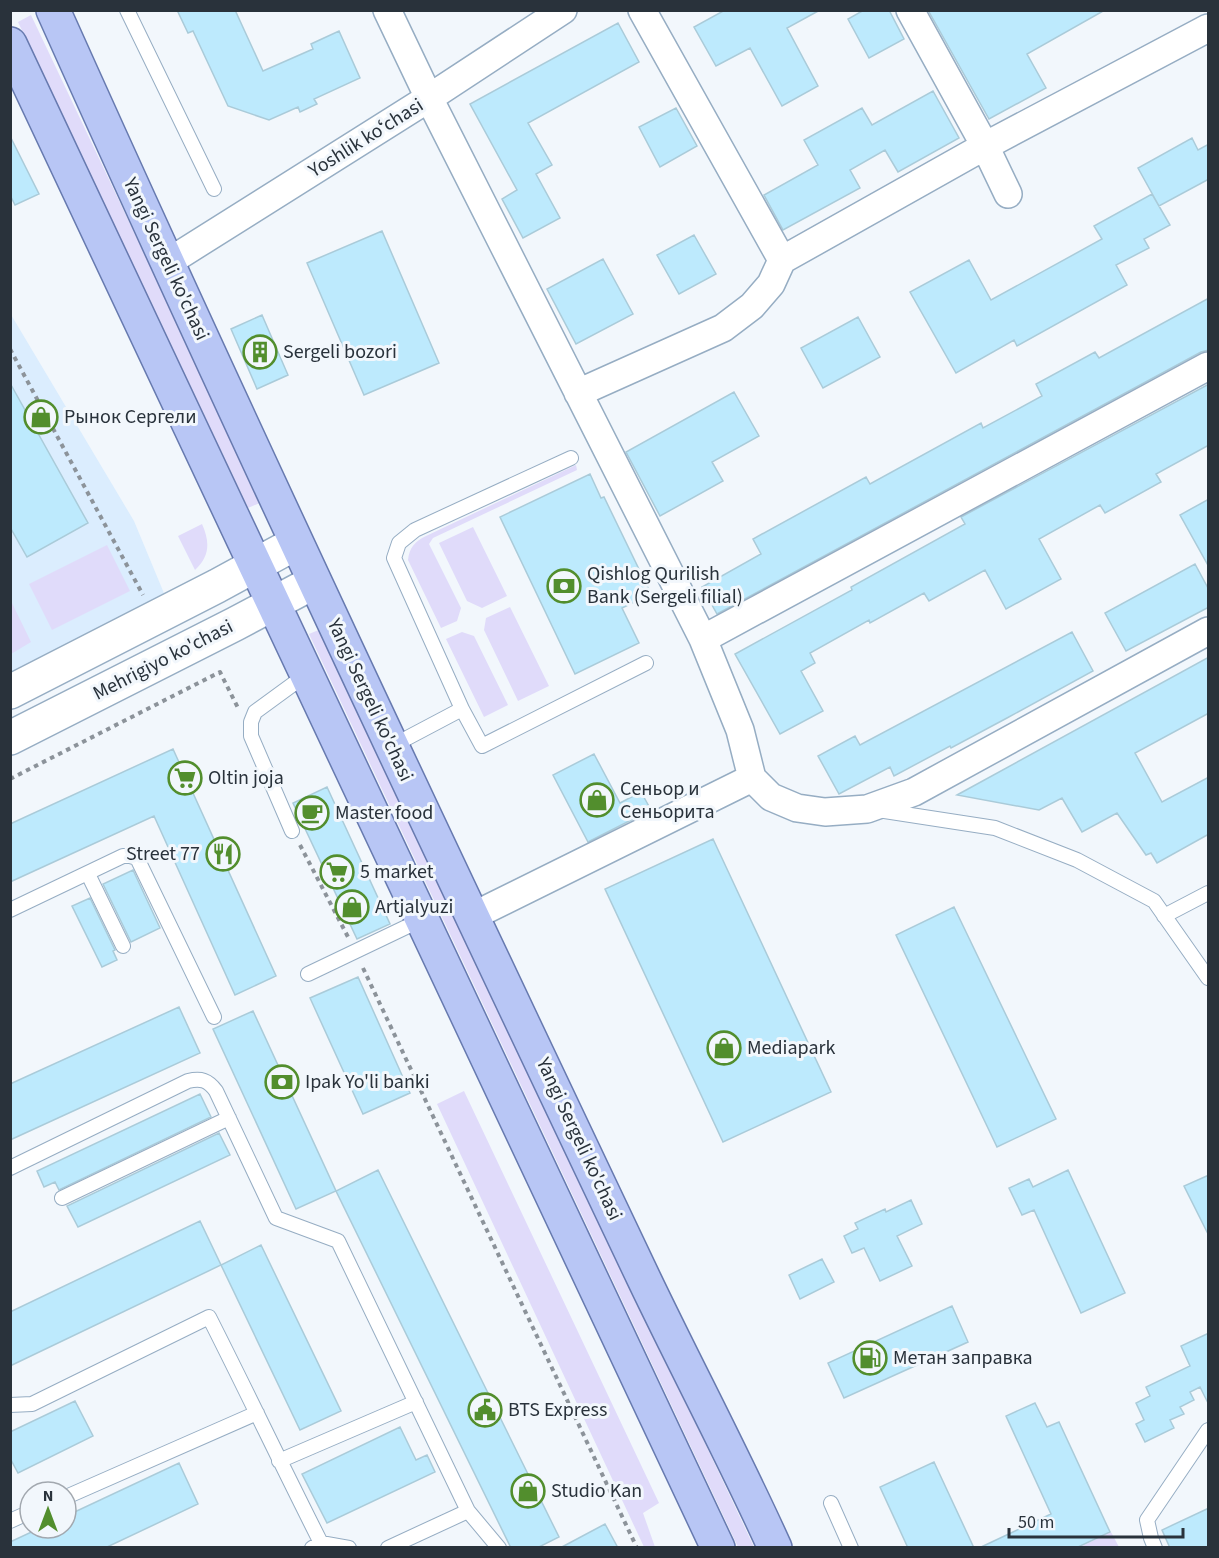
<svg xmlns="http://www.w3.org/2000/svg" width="1219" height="1558" font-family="'Source Sans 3',sans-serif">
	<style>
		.built { fill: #dbedfe }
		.green { fill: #e0dbfa }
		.building { fill: #bdeafd; stroke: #aacbd9; stroke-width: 1.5 }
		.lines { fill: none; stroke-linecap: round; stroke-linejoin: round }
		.lane-casing { stroke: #96adc3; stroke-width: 16 }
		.street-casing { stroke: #96adc3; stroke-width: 30 }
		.secondary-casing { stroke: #96adc3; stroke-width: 36 }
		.primary-casing { stroke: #677aaf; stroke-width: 36 }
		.path { stroke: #8c939a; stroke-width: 4; stroke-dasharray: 4.5 4.5; stroke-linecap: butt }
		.lane { stroke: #fff; stroke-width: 14 }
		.street { stroke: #fff; stroke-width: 27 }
		.secondary { stroke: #fff; stroke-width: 33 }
		.primary { stroke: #b8c6f5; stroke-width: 33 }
		.labels { text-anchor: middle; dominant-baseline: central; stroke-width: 6; stroke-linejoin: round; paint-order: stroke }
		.street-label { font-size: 20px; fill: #29323b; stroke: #f2f7fc }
		.poi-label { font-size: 20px; fill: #29323b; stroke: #f2f7fc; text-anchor: start }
	</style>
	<rect width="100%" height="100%" fill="#f2f7fc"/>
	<path class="built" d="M10 313 134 521 166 598 10 690Z"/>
	<path class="green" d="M31 15 262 502 248 508 18 22Z
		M576 465 577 470 433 538 429 544 461 608 457 621 441 628 408 560C409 548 415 541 426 536Z
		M202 524C210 542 210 556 195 570L178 536Z
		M473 527 507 596 482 608 467 601 439 543Z
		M107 545 130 591 52 630 29 584Z
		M11 601 31 642 11 654H10Z
		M510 607 549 686 518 701 484 630 486 618Z
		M321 629 754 1547H738L309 634Z
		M462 632 474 636 508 705 484 717 446 639Z
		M464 1091 659 1503 643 1513 655 1547H644L437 1104Z
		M1111 1532 1119 1547H1080Z"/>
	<path class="building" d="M177 10H235L263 71 313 49 311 44 339 31 360 78 314 99 317 104 300 112 298 107 269 120 228 106 193 31 188 33Z
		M725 10H820L787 28 818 86 782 106 750 48 716 66 694 27Z
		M864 10H889L904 39 869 58 848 19Z
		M928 10H1105L1027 54 1046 88 989 119Z
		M618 23 639 62 528 123 552 165 536 174 560 218 523 238 502 199 517 190 470 104Z
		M933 91 959 138 898 172 885 150 850 170 860 188 783 230 764 195 818 165 804 140 862 108 872 125Z
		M676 108 697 146 660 167 639 127Z
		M10 136 39 194 15 205 10 195Z
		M1192 138 1198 150 1209 144V179L1159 206 1138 168Z
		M1152 194 1170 225 1144 239 1149 248 1116 265 1127 285 1017 346 1014 340 956 373 910 292 969 260 991 300 1102 239 1094 226Z
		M382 231 439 363 364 395 307 263Z
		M694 235 716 274 679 294 657 255Z
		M603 259 633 314 576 344 547 289Z
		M1209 298V350L1201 352 717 614 702 587 761 554 753 539 866 477 870 484 981 423 983 428 1042 396 1036 384 1095 352 1099 358Z
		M262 315 288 375 257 389 231 329Z
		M858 317 880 357 823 388 801 348Z
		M10 383 88 523 27 557 10 527Z
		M1209 384V445L1156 474 1161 482 1105 513 1100 505 1039 539 1061 579 1006 609 985 570 929 601 924 593 870 623 869 620 810 653 815 663 801 671 823 711 780 734 735 654 852 590 851 587 965 524 961 517Z
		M734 392 759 436 712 462 723 481 660 516 626 452Z
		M590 474 601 498 604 497 651 594 622 608 639 643 575 674 500 517Z
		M1209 499V567L1180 515Z
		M1195 564 1209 590V607L1126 651 1105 613Z
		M1072 632 1093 671 1007 718 951 748 950 746 894 776 890 767 839 794 818 756 855 736 860 745Z
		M1209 657V713L1135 753 1162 802 1209 777V834L1157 863 1151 853 1146 855 1117 813 1082 832 1062 798 1039 810 957 795Z
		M173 749 276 976 235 995 154 816 10 882V824Z
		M594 754 620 803 641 792 651 810 588 842 553 775Z
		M327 787 390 924 357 939 293 803Z
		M713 839 831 1092 723 1142 605 889Z
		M133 870 160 928 131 942 103 884Z
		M90 898 115 950 113 951 117 960 102 967 72 906Z
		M954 907 1056 1119 997 1147 896 935Z
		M358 977 410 1093 363 1114 310 998Z
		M179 1007 200 1053 10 1140V1084Z
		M253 1011 336 1191 296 1209 213 1029Z
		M200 1094 211 1117 59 1190 55 1182 44 1187 37 1171Z
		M219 1133 230 1155 78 1227 67 1206Z
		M378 1170 559 1537 537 1548H511L336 1191Z
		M1068 1170 1125 1293 1081 1313 1034 1210 1022 1215 1009 1188 1029 1179 1033 1187Z
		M1209 1175V1236L1184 1186Z
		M911 1200 922 1224 897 1236 912 1266 880 1281 864 1248 852 1253 844 1236 858 1229 855 1223 885 1209 886 1212Z
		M200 1221 221 1265 10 1366V1312Z
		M261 1245 341 1411 300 1430 221 1265Z
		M822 1259 834 1282 800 1299 789 1275Z
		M952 1306 968 1342 844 1398 828 1363Z
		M1209 1333V1405L1200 1387 1190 1392 1194 1400 1180 1407 1184 1414 1170 1420 1174 1428 1145 1442 1136 1424 1144 1420 1136 1403 1150 1396 1146 1387 1190 1366 1181 1346Z
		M75 1401 93 1436 18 1473 10 1458V1432Z
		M1035 1403 1047 1427 1059 1422 1110 1532 1076 1548H979L1051 1514 1006 1416Z
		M400 1427 416 1460 427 1455 435 1472 327 1523 302 1474Z
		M934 1462 974 1548H908L880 1487Z
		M179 1463 198 1504 105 1548H10V1542L40 1528H66V1516Z
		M1209 1508V1548H1170L1162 1530Z
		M605 1524 618 1548H560Z"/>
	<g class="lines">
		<g class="lane-casing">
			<path id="lane" d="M127 10 214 189
				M462 709 482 746 646 663
				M392 746 462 709 394 558 399 543 415 530 571 458
				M878 810 995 828 1077 860 1154 901 1208 978
				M292 831 251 736V722L255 712 307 674
				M88 874 123 946
				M10 910 123 856H130L137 858 214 1017
				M1164 916 1208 893
				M308 974 423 919
				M10 1168 188 1081C201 1078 208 1080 216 1091L276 1218 338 1241 468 1511 499 1548
				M62 1198 229 1118
				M10 1405 32 1404 209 1317C247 1392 283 1468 321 1543L312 1548
				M279 1461 416 1402
				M66 1497 257 1413
				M831 1503 851 1548
				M10 1521 30 1512
				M321 1543 349 1548
				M388 1548 468 1511
				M1155 1548 1151 1538 1147 1520 1208 1430"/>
		</g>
		<g class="street-casing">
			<path id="street" d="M387 10 429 98 703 639 740 730 752 778 771 797 797 808 825 812 867 809 914 792 1208 631
				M642 10 782 260
				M910 10 985 146 1008 194
				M167 263 429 98 563 10
				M578 393 723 328 752 306 771 284 782 260 985 146 1208 28
				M703 639 1208 366
				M473 916 752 778"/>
		</g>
		<g class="secondary-casing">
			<path id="secondary" d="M10 692 217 586 296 543
				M10 738 235 624 314 582"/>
		</g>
		<g class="primary-casing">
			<path id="primary" d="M53 10C244 436 444 858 644 1279 687 1369 734 1457 775 1548
				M10 44 718 1548"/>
		</g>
		<path class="path" d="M10 349 143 595
			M10 779 220 672 238 708
			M300 845 348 937
			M363 968 637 1548"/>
		<use href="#lane" class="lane"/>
		<use href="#street" class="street"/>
		<use href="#secondary" class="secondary"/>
		<use href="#primary" class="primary"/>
	</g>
	<defs>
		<g id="building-ring" transform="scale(1.725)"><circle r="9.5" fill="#f2f7fc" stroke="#528e2d" stroke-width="1.5"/><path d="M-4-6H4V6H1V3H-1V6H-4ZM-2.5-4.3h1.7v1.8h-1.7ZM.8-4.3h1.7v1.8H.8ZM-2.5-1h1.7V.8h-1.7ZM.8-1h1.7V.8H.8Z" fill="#528e2d"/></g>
		<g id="shop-ring" transform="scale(1.725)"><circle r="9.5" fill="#f2f7fc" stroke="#528e2d" stroke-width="1.5"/><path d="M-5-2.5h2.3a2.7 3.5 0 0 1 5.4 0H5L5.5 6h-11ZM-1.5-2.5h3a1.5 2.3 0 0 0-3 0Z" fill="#528e2d"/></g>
		<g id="bank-ring" transform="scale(1.725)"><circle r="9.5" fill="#f2f7fc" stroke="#528e2d" stroke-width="1.5"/><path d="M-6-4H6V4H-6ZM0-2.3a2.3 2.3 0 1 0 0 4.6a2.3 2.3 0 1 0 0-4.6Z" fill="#528e2d"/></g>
		<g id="supermarket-ring" transform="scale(1.725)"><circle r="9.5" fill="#f2f7fc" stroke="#528e2d" stroke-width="1.5"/><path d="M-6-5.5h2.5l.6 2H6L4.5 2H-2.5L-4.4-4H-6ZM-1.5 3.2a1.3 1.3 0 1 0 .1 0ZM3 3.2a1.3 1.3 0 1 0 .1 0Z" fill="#528e2d"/></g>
		<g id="cafe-ring" transform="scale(1.725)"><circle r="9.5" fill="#f2f7fc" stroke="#528e2d" stroke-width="1.5"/><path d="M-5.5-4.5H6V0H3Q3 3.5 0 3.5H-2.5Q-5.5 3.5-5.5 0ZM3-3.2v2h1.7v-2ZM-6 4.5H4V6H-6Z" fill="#528e2d"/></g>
		<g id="restaurant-ring" transform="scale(1.725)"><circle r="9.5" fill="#f2f7fc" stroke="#528e2d" stroke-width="1.5"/><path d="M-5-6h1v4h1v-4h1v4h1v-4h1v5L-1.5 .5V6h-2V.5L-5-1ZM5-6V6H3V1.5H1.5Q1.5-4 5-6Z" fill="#528e2d"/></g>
		<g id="fuel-ring" transform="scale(1.725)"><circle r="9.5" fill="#f2f7fc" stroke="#528e2d" stroke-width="1.5"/><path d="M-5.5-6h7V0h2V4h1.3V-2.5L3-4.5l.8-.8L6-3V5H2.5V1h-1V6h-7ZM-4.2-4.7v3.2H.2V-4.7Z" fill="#528e2d"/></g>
		<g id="civic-ring" transform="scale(1.725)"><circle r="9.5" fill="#f2f7fc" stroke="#528e2d" stroke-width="1.5"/><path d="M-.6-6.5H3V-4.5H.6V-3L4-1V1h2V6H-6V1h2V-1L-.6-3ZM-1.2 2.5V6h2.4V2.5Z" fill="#528e2d"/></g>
	</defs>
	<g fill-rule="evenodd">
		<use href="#building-ring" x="260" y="352"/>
		<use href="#shop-ring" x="41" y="417"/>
		<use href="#bank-ring" x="564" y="586"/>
		<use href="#supermarket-ring" x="185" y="778"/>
		<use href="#shop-ring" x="597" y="800"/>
		<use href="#cafe-ring" x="312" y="813"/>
		<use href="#restaurant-ring" x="223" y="854"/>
		<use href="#supermarket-ring" x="337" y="872"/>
		<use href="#shop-ring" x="352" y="907"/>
		<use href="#shop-ring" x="724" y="1048"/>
		<use href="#bank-ring" x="282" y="1082"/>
		<use href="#fuel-ring" x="870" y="1358"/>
		<use href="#civic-ring" x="485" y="1410"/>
		<use href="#shop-ring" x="528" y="1491"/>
	</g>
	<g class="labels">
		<g class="street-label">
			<text transform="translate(366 138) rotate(-32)">Yoshlik koʻchasi</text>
			<text transform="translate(166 259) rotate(65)">Yangi Sergeli ko'chasi</text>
			<text transform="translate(163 660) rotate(-27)">Mehrigiyo ko'chasi</text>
			<text transform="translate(370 700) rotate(65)">Yangi Sergeli ko'chasi</text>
			<text transform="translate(579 1139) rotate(65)">Yangi Sergeli ko'chasi</text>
		</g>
		<g class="poi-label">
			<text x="283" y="352">Sergeli bozori</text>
			<text x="64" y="417">Рынок Сергели</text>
			<text x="587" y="574">Qishlog Qurilish<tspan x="587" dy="23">Bank (Sergeli filial)</tspan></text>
			<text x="208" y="778">Oltin joja</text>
			<text x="620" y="789">Сеньор и<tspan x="620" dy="23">Сеньорита</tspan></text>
			<text x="335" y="813">Master food</text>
			<text x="200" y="854" text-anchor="end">Street 77</text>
			<text x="360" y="872">5 market</text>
			<text x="375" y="907">Artjalyuzi</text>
			<text x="747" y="1048">Mediapark</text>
			<text x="305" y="1082">Ipak Yo'li banki</text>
			<text x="893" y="1358">Метан заправка</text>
			<text x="508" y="1410">BTS Express</text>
			<text x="551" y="1491">Studio Kan</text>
		</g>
	</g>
	<rect width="1219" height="1558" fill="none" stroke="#29323b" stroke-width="24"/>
	<g transform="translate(48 1510)"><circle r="28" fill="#f2f7fc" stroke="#a2a8af" stroke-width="1.5"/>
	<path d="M0-4.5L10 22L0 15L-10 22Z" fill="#528e2d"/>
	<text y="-9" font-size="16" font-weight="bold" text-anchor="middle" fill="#29323b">N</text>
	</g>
	<path d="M1009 1528v9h174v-9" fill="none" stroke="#29323b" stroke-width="3"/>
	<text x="1018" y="1528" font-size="18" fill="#29323b" stroke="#f2f7fc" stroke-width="4.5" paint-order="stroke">50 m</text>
</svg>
